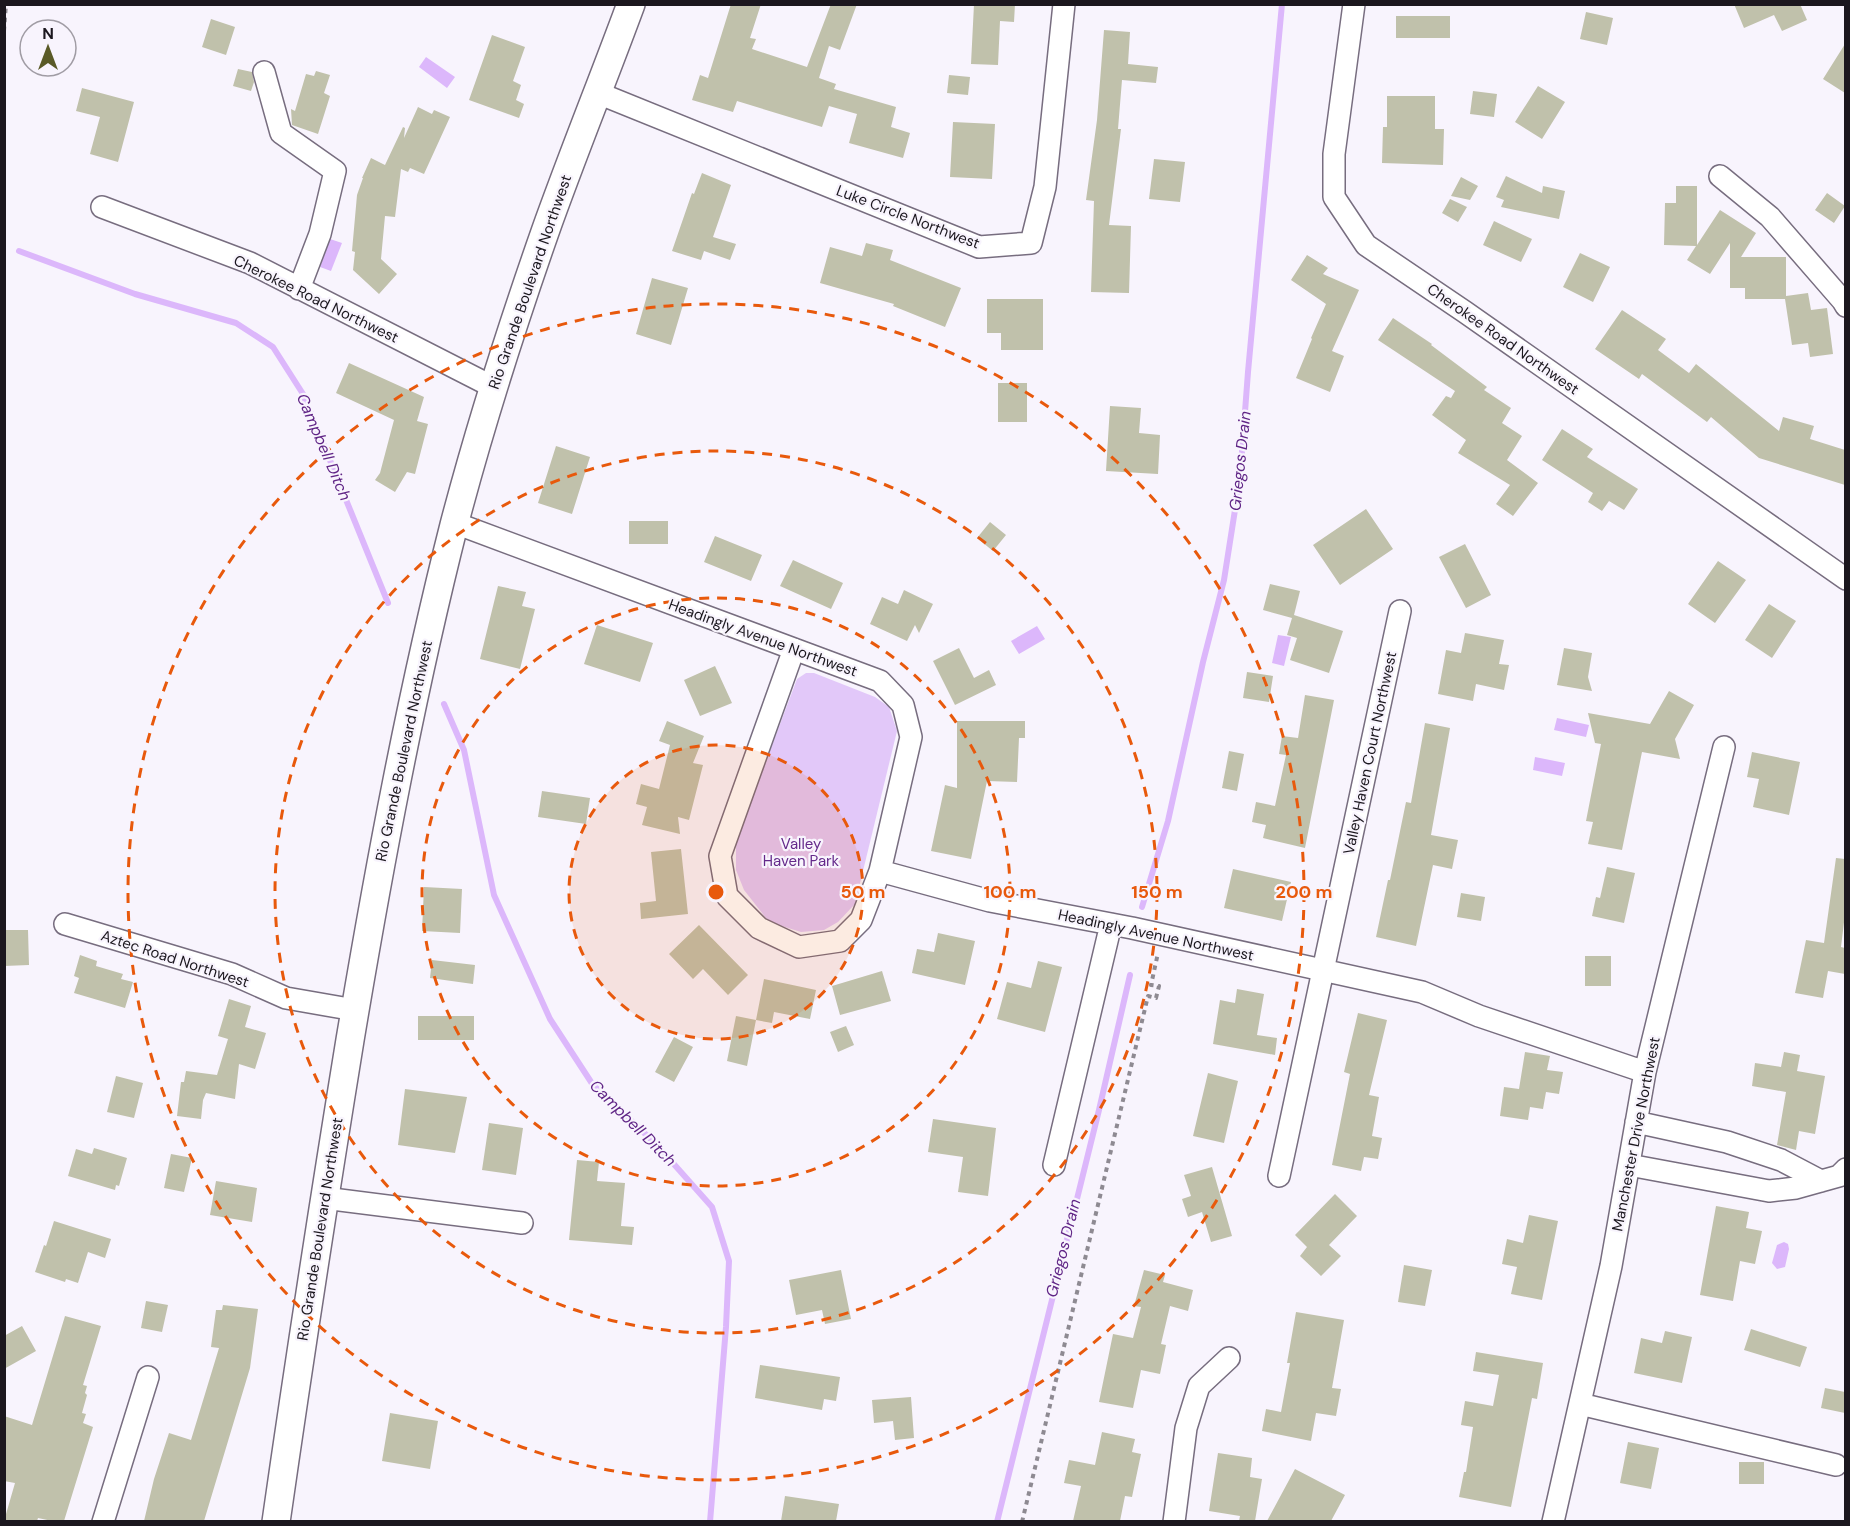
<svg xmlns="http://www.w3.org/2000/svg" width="1850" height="1526" font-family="'DM Sans',sans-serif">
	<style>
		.green { fill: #e2c8f9 }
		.water { fill: #dcb7fb }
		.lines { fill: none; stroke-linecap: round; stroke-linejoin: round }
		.stream { stroke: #dcb7fb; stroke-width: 6 }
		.building { fill: #c0c1ab }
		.minor-casing { stroke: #776d7f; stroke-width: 24 }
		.major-casing { stroke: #776d7f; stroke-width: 30 }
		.path { stroke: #8e8a92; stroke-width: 4; stroke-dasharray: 4.5 4.5; stroke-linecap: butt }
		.minor { stroke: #fff; stroke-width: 21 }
		.major { stroke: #fff; stroke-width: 27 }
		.ring { fill: none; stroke: #e8590c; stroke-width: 3; stroke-dasharray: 10 8 }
		.labels { text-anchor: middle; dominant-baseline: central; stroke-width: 4.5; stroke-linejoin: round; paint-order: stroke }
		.street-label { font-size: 15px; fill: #1b171e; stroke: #f8f4fd }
		.park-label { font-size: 15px; fill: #64298a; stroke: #f8f4fd }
		.water-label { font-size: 16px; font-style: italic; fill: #602586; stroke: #f8f4fd }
		.centre { fill: #e8590c; stroke: #f8f4fd; stroke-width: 3 }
		.ring-label { font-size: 18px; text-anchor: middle; font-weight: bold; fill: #e8590c; stroke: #f8f4fd; stroke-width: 4.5; stroke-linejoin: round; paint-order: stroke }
	</style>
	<rect width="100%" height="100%" fill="#f8f4fd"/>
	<path class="green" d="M806 673H814L875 697 889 707 897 731 855 904 838 922 824 930 801 932 769 922 744 890 736 870V841L797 679Z"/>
	<path class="water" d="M426 57 455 77 447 88 419 67Z
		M330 239 342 243 331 271 320 267Z
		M1037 626 1045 639 1019 654 1011 641Z
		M1278 635 1291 637 1284 666 1272 663Z
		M1557 718 1589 725 1586 737 1554 730Z
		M1535 757 1565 763 1562 776 1533 770Z
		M1784 1242 1788 1244 1789 1249 1785 1267 1777 1269 1772 1263 1777 1245Z"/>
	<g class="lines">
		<path class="stream" d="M19 251 135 294 236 323 273 347 303 394 388 603
			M444 704 464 750 494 895 550 1019 593 1085 656 1144 712 1207 729 1261 726 1327 710 1522
			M1142 907 1168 821 1203 662 1224 580 1240 478 1248 372 1282 4
			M997 1522 1099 1110 1130 975"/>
	</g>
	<path class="building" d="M731 4H761L750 38 756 39 752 49 807 67 831 4H857L840 50 829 46 819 78 836 84 834 89 896 107 891 127 910 133 903 158 849 143 857 114 829 106 822 127 737 101 733 112 692 100 700 75 708 78Z
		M974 4H1015L1014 22 1000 21 998 65 971 64Z
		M1734 4H1800L1807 20 1782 31 1774 15 1744 28Z
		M1586 12 1613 18 1607 45 1580 39Z
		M1396 16H1450V38H1396Z
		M211 19 235 27 226 55 202 47Z
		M1104 30 1130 32 1128 64 1158 67 1156 83 1122 80 1118 129H1121L1109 225 1131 226 1129 293 1091 292 1094 201 1086 200 1097 120Z
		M492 35 525 47 513 81 521 85 516 100 524 104 519 118 469 100Z
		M1845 44V93L1823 79Z
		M238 69 252 72 254 82 251 91 233 86Z
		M316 71 330 75 324 93 330 96 318 134 292 125 291 109 295 111 306 74 314 76Z
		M949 75 970 77 968 95 947 93Z
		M1538 86 1565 102 1542 139 1515 122Z
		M82 88 134 102 118 162 90 154 100 117 76 111Z
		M1473 91 1497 94 1494 117 1470 114Z
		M1387 96H1435V129H1444L1443 165 1382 163 1383 127H1387Z
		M418 107 432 114 434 110 450 117 424 174 410 168 408 172 401 169 395 217 385 216 381 259 397 274 379 294 353 270 355 252 352 251 357 195 363 178H362L371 158 385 165 403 127 405 128 404 138Z
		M953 122 995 124 992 179 950 177Z
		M1154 159 1185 162 1180 202 1149 199Z
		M702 173 731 185 713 237 736 244 730 260 704 251 701 260 672 251 692 193 694 194Z
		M1506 176 1542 193 1543 186 1565 191 1559 219 1501 207 1504 200 1496 197Z
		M1461 177 1478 186 1470 200 1451 196Z
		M1676 186H1697V245L1720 210 1756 233 1741 257H1786V296L1808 293 1811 310 1827 308 1833 354 1810 357 1808 343 1792 345 1785 299H1745V288H1730V243L1710 274 1687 260 1696 246 1664 245 1665 203H1676Z
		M1827 193 1845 206 1834 223 1815 210Z
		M1450 199 1467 207 1458 222 1442 213Z
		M1494 221 1532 239 1521 262 1483 245Z
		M866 243 893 250 890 260 961 288 945 327 893 306 894 304 820 283 830 247 862 256Z
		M1580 253 1610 267 1593 302 1563 287Z
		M1307 255 1328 268 1323 274 1359 290 1332 351 1344 356 1330 392 1296 378 1312 339 1311 338 1326 304 1291 280Z
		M652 278 688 288 671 345 636 334Z
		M987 299H1043V350H1001V333H987Z
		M1622 310 1666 339 1658 350 1689 373 1696 364 1779 431 1783 417 1814 426 1810 439 1845 450V485L1759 458 1711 417 1707 422 1642 374 1639 379 1595 349Z
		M1393 318 1432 344 1431 345 1487 387 1484 390 1511 408 1502 423 1522 436 1507 460 1538 483 1513 516 1496 504 1510 485 1458 453 1466 440 1432 415 1446 396 1451 398 1455 391 1378 340Z
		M349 363 424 397 417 421 428 424 415 474 407 472 395 492 375 480 380 473 394 420 336 393Z
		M998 383H1027V422H998Z
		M1110 406 1141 408 1139 433 1160 435 1158 474 1106 471Z
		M1562 429 1593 449 1587 457 1638 489 1624 510 1609 501 1602 511 1588 502 1593 493 1542 460Z
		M556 446 590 457 572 514 538 503Z
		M1366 509 1393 549 1340 585 1313 545Z
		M629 521H668V544H629Z
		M990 522 1006 535 993 551 977 538Z
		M715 536 762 555 751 581 704 562Z
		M1465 544 1491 595 1466 608 1439 557Z
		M793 560 843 583 831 609 780 586Z
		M1718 561 1746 580 1715 623 1688 604Z
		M1270 584 1300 591 1294 615 1343 631 1329 673 1290 660 1297 638 1287 635 1292 618 1263 610Z
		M498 586 526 592 522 606 535 609 520 669 480 659Z
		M904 590 933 604 919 633 915 625 907 641 870 624 882 597 898 604Z
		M1769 604 1796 621 1772 658 1745 640Z
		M597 625 653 643 640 682 584 664Z
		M1465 633 1504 640 1499 664 1509 665 1504 690 1476 684 1473 701 1438 694 1446 650 1461 653Z
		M959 648 974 678 989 670 996 685 955 705 933 661Z
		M1564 648 1592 653 1588 677 1592 691 1557 685Z
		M715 666 732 703 700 716 684 680Z
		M1247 672 1273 676 1269 702 1243 698Z
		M1669 691 1694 705 1675 739 1680 759 1642 752 1622 850 1588 844 1593 822 1586 821 1601 744 1595 743 1588 713 1650 724Z
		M1305 695 1334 700 1305 848 1263 838 1266 825 1252 822 1256 802 1275 806 1286 755 1279 754 1282 736 1298 738Z
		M667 721 704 736 693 763 703 765 689 820 678 817 680 834 642 825 647 807 636 804 641 784 659 789 670 745 659 741Z
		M957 721H1025V738H1019L1017 782 987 781 971 859 931 851 945 785 957 788Z
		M1425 723 1450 728 1431 835 1458 840 1452 869 1433 865 1416 946 1376 937 1388 880H1390L1406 802 1411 803Z
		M1229 751 1244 754 1237 791 1222 788Z
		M1752 752 1800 762 1789 815 1753 807 1759 779 1747 777Z
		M542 791 590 798 586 824 538 817Z
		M681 849 688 914 641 919 640 903 656 901 651 852Z
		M1836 858 1845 859V914L1841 947 1845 948V974L1828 971 1823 998 1795 993 1806 940 1824 943Z
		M1607 867 1635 873 1624 923 1592 916 1596 897 1600 898Z
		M1233 869 1291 882 1282 921 1224 908Z
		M424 887 462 889 460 933 422 931Z
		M1461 893 1485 897 1481 921 1457 917Z
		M699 925 748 975 728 995 703 969 693 979 669 954Z
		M4 930H28L29 965 4 966Z
		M938 933 975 941 965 985 912 973 917 949 934 952Z
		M80 955 97 961 96 966 123 974 121 979 133 982 125 1008 74 993 79 978 74 976Z
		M1585 956H1611V986H1585Z
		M432 960 475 965 473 984 430 978Z
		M1038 961 1062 967 1045 1032 997 1019 1007 982 1031 988Z
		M882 971 891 1001 840 1015 832 986Z
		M764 979 816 990 810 1019 774 1012 772 1023 756 1020 747 1066 727 1061 736 1016 756 1020Z
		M1237 989 1264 994 1257 1035 1277 1038 1275 1055 1213 1044 1220 1000 1235 1003Z
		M229 999 251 1006 245 1027 266 1033 255 1069 239 1064 235 1099 206 1093 203 1100 201 1119 177 1116 181 1082H184L186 1071 217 1075 228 1039 218 1036Z
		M1358 1013 1387 1020 1369 1095 1379 1097 1372 1136 1382 1138 1378 1159 1364 1157 1361 1171 1332 1165 1350 1074 1344 1072Z
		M418 1016H474V1040H418Z
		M846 1026 854 1045 838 1052 830 1032Z
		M674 1037 693 1047 674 1082 655 1072Z
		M1525 1052 1550 1056 1547 1070 1563 1072 1559 1094 1546 1092 1543 1109 1530 1107 1528 1120 1500 1116 1504 1087 1519 1089Z
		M1784 1052 1800 1055 1797 1071 1825 1076 1815 1134 1799 1131 1796 1150 1777 1145 1786 1092 1752 1086 1755 1063 1781 1067Z
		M1208 1073 1238 1081 1224 1143 1193 1136Z
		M116 1076 143 1083 134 1118 107 1112Z
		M405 1089 467 1097 455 1153 398 1145Z
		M933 1119 996 1128 988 1196 958 1192 963 1157 928 1152Z
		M489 1123 523 1128 516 1175 482 1170Z
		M94 1148 127 1158 119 1186 116 1185 115 1190 68 1176 76 1149 92 1154Z
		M171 1154 192 1158 184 1192 164 1188Z
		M577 1160 599 1162 597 1181 625 1183 621 1226 634 1227 632 1245 569 1240Z
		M1212 1167 1232 1236 1211 1242 1202 1212 1188 1217 1182 1199 1191 1196 1184 1175Z
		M216 1181 257 1188 252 1222 210 1215Z
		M1335 1194 1357 1216 1329 1245 1341 1256 1321 1276 1300 1256 1307 1247 1295 1235Z
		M1716 1206 1749 1212 1746 1228 1762 1231 1755 1264 1740 1261 1733 1301 1700 1295Z
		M1529 1215 1558 1221 1542 1300 1511 1294 1517 1267 1502 1264 1507 1239 1523 1243Z
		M54 1221 111 1239 105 1258 88 1252 78 1283 66 1279 65 1282 35 1272 44 1245 46 1246Z
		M1404 1265 1432 1270 1425 1306 1398 1302Z
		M841 1270 851 1319 825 1324 822 1310 796 1315 789 1280Z
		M1144 1270 1165 1275 1163 1282 1193 1290 1188 1311 1170 1306 1161 1344 1166 1345 1160 1374 1141 1370 1133 1408 1099 1402 1113 1334 1133 1338 1141 1307 1134 1306Z
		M146 1301 168 1305 162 1332 141 1328Z
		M223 1305 258 1309 250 1368 204 1521H144L154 1479 169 1433 191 1440 219 1348 211 1347 216 1310H222Z
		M1296 1312 1344 1320 1332 1388 1341 1389 1336 1416 1316 1413 1311 1441 1262 1431 1266 1409 1281 1412 1290 1363H1287Z
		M65 1316 101 1326 83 1385 87 1386 85 1393 87 1395 82 1413 86 1414 83 1423 93 1427 64 1521H52L38 1518 37 1521H4L15 1483 4 1481V1416L32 1425Z
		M22 1326 36 1351 4 1369V1336Z
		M1751 1329 1807 1347 1800 1367 1744 1350Z
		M1665 1331 1692 1337 1682 1383 1634 1373 1641 1338 1662 1343Z
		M1476 1352 1543 1363 1537 1399 1532 1398 1511 1507 1459 1497 1464 1472H1466L1473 1427 1461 1425 1465 1401 1493 1406 1499 1375 1473 1371Z
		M760 1365 840 1377 836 1401 824 1399 822 1410 755 1398Z
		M1825 1388 1845 1392V1413L1821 1408Z
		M911 1397 914 1438 895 1440 893 1421 874 1423 872 1400Z
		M390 1413 438 1421 430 1469 382 1461Z
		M1102 1432 1135 1439 1132 1452 1141 1454 1132 1497 1125 1496 1120 1521H1073L1081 1486 1064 1483 1069 1460 1095 1465Z
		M1628 1442 1659 1448 1651 1489 1620 1483Z
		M1218 1453 1252 1458 1250 1477 1262 1479 1255 1521H1239L1240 1516 1209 1511Z
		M1739 1462H1764V1484H1739Z
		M1295 1469 1345 1495 1331 1521H1267Z
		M785 1496 839 1504 836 1521H781Z"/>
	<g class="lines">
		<g class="minor-casing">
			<path id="minor" d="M1354 4 1334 154V197L1366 245 1465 312 1846 579
				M264 72 281 133 335 171 320 234 299 289
				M598 93 979 247 1031 243 1045 187 1064 4
				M1720 176 1770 217 1843 301 1846 306
				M102 207 250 263 493 387
				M455 523 880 681 903 705 911 737 880 871 861 920 840 941 799 947 759 928 727 896 720 856 794 649
				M880 871 990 901 1132 928 1422 992 1479 1016 1645 1072
				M65 924 232 974 286 998 355 1010
				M1636 1122 1727 1142 1781 1160 1821 1181
				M1054 1165 1111 924
				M1629 1165 1769 1191 1796 1188 1839 1176 1846 1169
				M1279 1176 1400 611
				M324 1198 522 1223
				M1580 1404 1836 1465
				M103 1522 148 1377
				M1174 1522 1186 1428 1199 1386 1229 1358
				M1553 1522 1611 1266 1645 1072 1724 747"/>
		</g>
		<g class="major-casing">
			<path id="major" d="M276 1522C299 1361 324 1200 350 1040 379 867 411 695 454 525 480 426 511 329 545 232 572 156 603 80 631 4"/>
		</g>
		<path class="path" d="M4 31 6 4
			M1022 1522 1148 996 1156 998 1159 986 1151 985 1158 953"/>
		<use href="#minor" class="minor"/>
		<use href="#major" class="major"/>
	</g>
	<circle cx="716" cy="892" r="147" fill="#e8590c" fill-opacity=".12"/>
	<g class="ring">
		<circle cx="716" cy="892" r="147"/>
		<circle cx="716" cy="892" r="294"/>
		<circle cx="716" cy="892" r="441"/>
		<circle cx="716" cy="892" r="588"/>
	</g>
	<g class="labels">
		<g class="street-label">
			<text transform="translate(908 217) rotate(21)">Luke Circle Northwest</text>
			<text transform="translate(530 282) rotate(-71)">Rio Grande Boulevard Northwest</text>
			<text transform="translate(316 299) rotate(26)">Cherokee Road Northwest</text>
			<text transform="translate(1503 339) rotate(35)">Cherokee Road Northwest</text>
			<text transform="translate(763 638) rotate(20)">Headingly Avenue Northwest</text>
			<text transform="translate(404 751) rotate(-78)">Rio Grande Boulevard Northwest</text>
			<text transform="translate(1370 753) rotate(-78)">Valley Haven Court Northwest</text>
			<text transform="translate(1156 935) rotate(12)">Headingly Avenue Northwest</text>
			<text transform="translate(175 959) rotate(18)">Aztec Road Northwest</text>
			<text transform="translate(1636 1134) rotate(-79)">Manchester Drive Northwest</text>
			<text transform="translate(320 1229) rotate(-81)">Rio Grande Boulevard Northwest</text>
		</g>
		<g class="park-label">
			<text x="801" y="844">Valley<tspan x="801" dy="17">Haven Park</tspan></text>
		</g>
		<g class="water-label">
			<text transform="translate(324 447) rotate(67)">Campbell Ditch</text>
			<text transform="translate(1240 461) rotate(-84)">Griegos Drain</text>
			<text transform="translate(633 1123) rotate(45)">Campbell Ditch</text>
			<text transform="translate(1063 1248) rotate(-76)">Griegos Drain</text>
		</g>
	</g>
	<circle cx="716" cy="892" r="9" class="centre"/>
	<g class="ring-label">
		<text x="863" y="898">50 m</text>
		<text x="1010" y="898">100 m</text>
		<text x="1157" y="898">150 m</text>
		<text x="1304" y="898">200 m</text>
	</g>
	<rect width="1850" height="1526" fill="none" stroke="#1b171e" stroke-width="12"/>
	<g transform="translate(48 48)"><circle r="28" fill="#f8f4fd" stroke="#a09ca4" stroke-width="1.5"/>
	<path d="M0-4.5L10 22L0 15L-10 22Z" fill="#5a5a27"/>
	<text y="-9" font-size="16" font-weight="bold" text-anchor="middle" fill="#1b171e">N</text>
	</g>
</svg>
